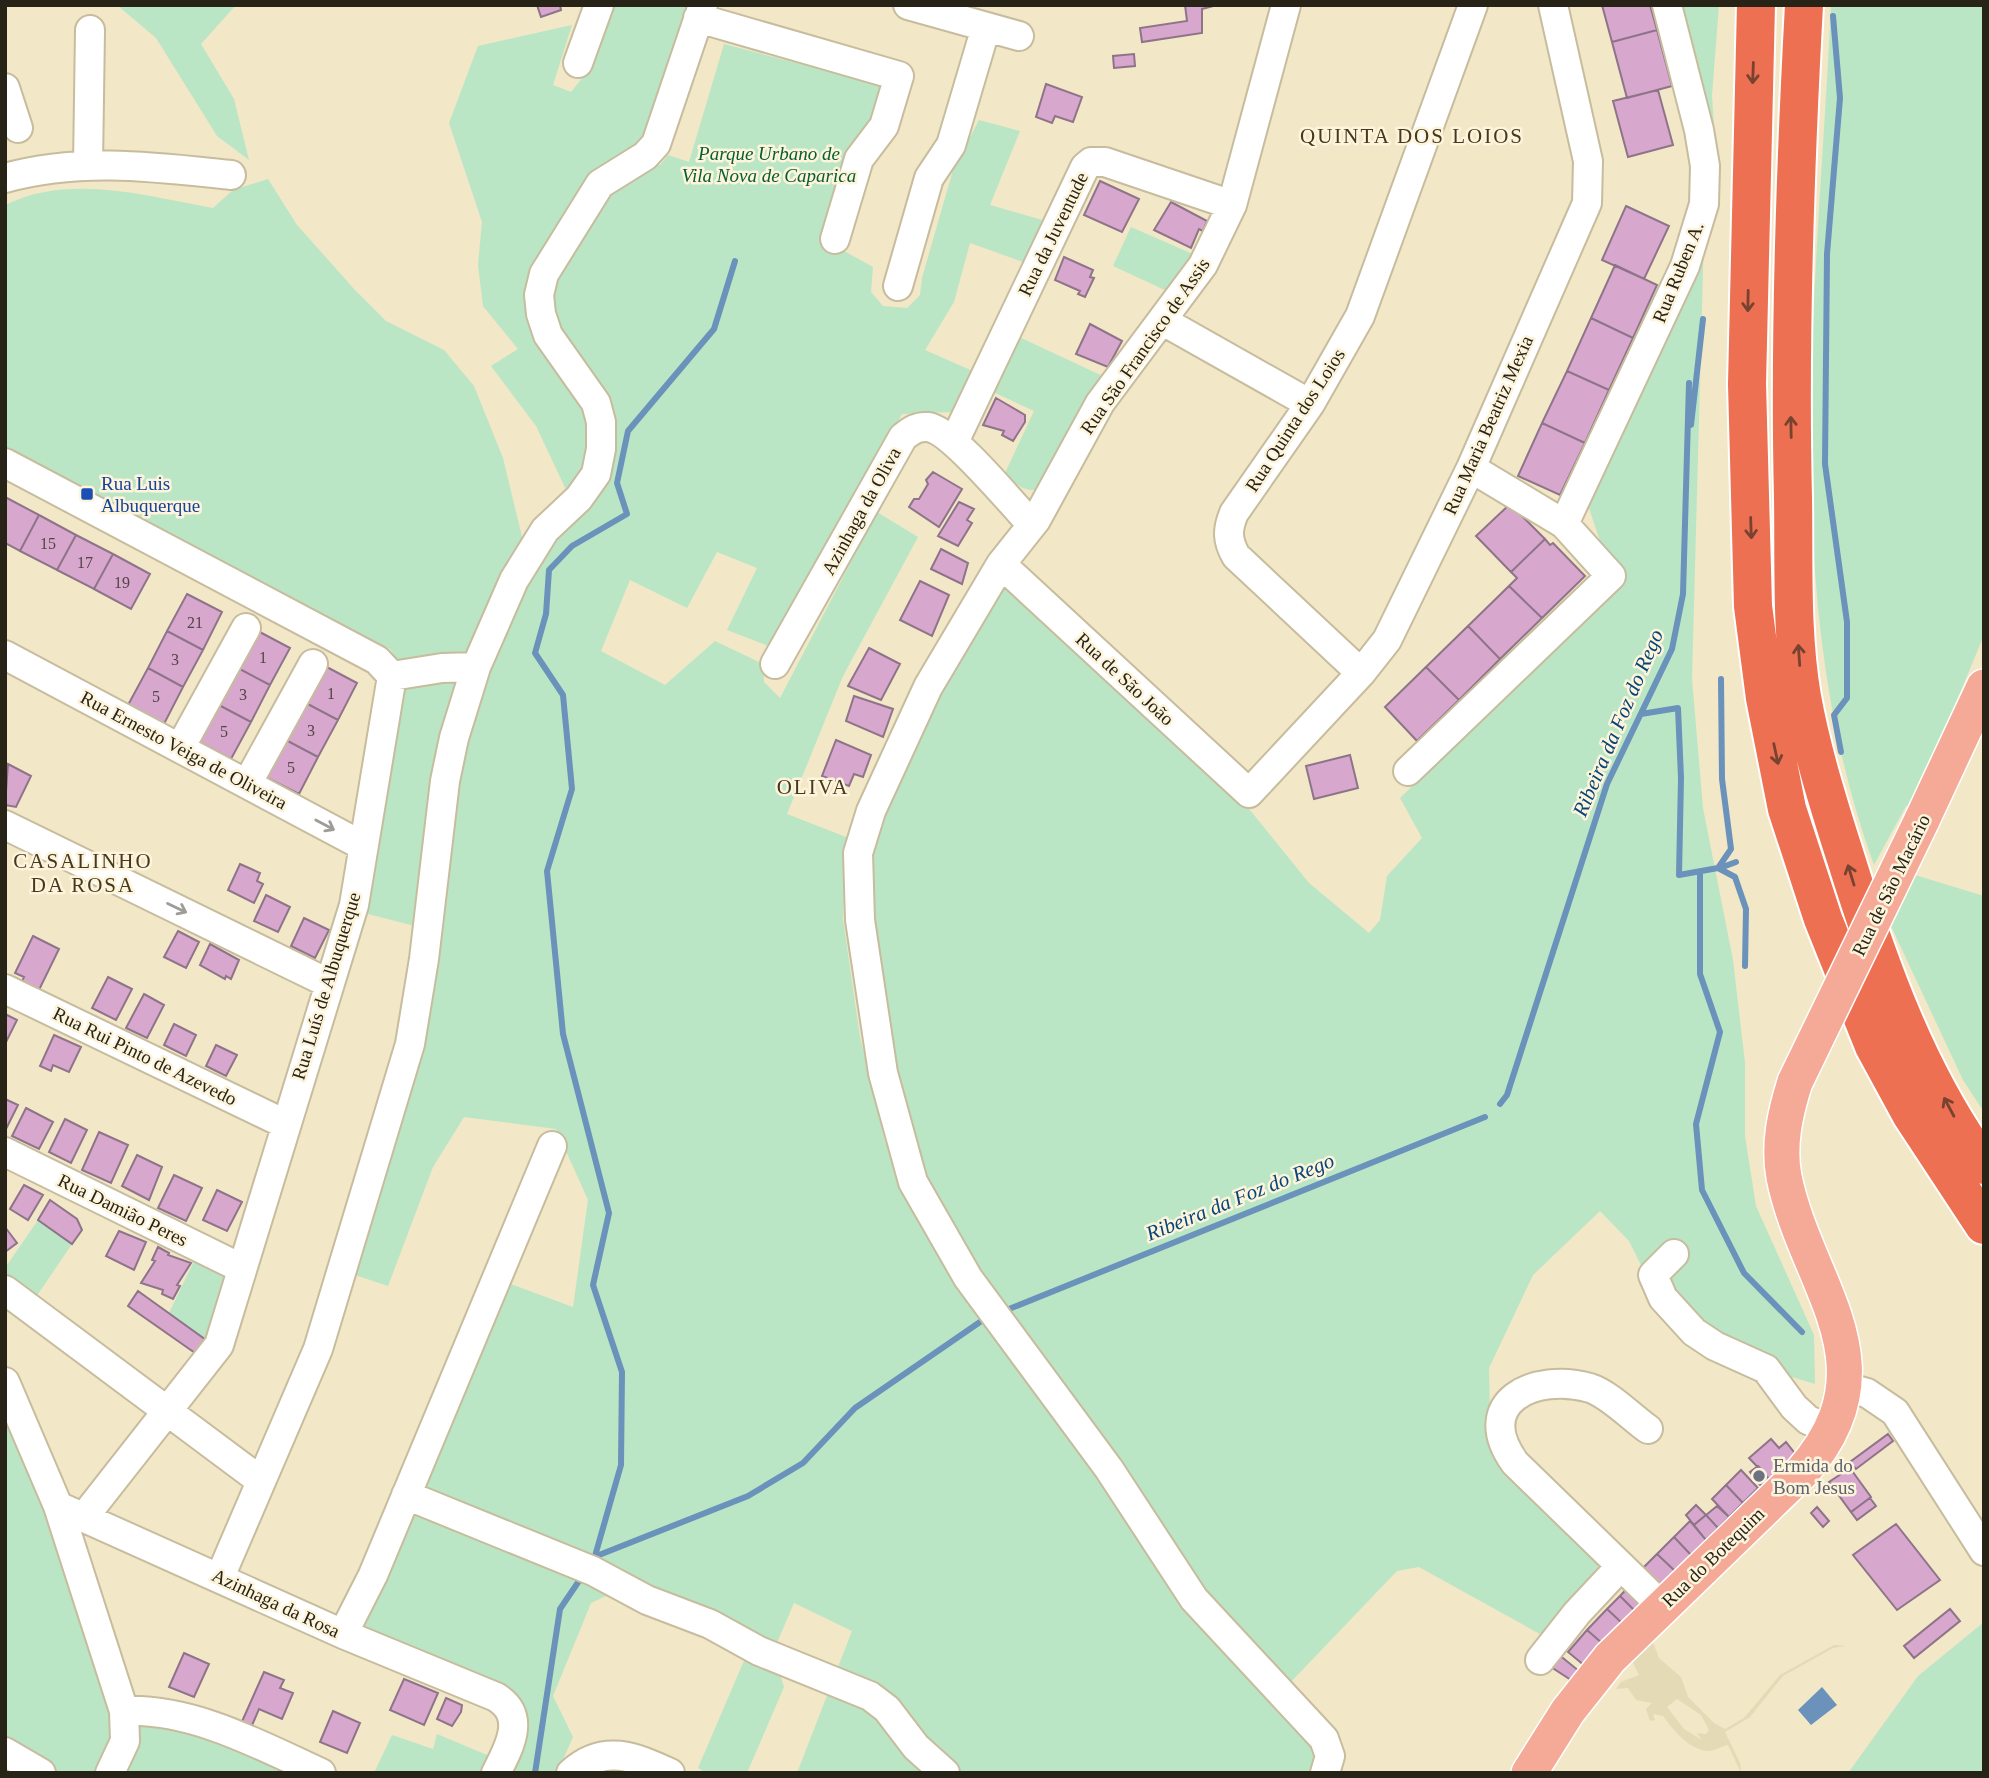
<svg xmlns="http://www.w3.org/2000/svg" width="1989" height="1778" font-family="Georgia,serif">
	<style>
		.green { fill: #bae6c5 }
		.sand { fill: #e4dab6; fill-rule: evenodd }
		.water { fill: #6a92bb }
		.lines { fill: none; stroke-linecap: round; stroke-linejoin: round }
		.stream { stroke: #6a92bb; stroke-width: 6 }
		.building { fill: #d8a7ce; stroke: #8e7488; stroke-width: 2 }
		.minor-casing { stroke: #c7bc9d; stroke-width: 32 }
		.major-casing { stroke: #fff; stroke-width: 38 }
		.highway-casing { stroke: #fff; stroke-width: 42 }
		.minor { stroke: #fff; stroke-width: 28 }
		.major { stroke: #f5a997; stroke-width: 35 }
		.highway { stroke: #ee7052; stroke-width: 38 }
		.major-bridge-casing { stroke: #fff; stroke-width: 38; stroke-linecap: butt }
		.major-bridge { stroke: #f5a997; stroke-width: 35 }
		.oneway { stroke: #77422f }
		.oneway2 { stroke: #9e9c97 }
		.transit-dot { fill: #1a4fb4; stroke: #fdf4db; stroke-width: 2.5 }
		.worship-dot { fill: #6b7280; stroke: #fdf4db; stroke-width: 2.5 }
		.labels { text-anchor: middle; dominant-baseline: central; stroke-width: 5; stroke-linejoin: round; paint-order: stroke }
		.number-label { font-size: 16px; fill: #534445 }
		.park-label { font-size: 19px; font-style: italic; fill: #065e31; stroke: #fdf4db }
		.street-label { font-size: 19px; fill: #272317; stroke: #fdf4db }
		.transit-label { font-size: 19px; fill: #164399; stroke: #fdf4db; text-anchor: start }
		.worship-label { font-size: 19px; fill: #5b616d; stroke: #fdf4db; text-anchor: start }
		.neighbourhood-label { font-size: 21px; letter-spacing: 2px; fill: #43391f; stroke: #fdf4db }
		.water-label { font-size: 21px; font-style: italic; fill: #05457a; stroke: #fdf4db }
	</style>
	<rect width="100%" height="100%" fill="#f2e7c7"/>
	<path class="green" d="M117 5H236L201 44 234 99 249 160 217 136 156 38Z
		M608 5H689L652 163 660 165 668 155 689 162 724 44 889 87 826 241 873 267 871 292 883 306 907 308 920 295 922 278 953 170 979 120 1020 131 990 205 1046 221 1026 263 970 243 954 302 925 350 975 372 953 412 902 414 776 649 727 630 757 568 717 552 687 608 630 580 601 651 665 685 715 641 763 664 764 682 780 698 877 512 918 537 843 676 787 814 846 837 843 919 860 1037 885 1142 927 1236 949 1269 1318 1750 1317 1760 1310 1773H797L852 1631 794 1603 773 1652 784 1687 747 1773H706L698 1768 746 1656 606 1596 591 1603 553 1696 573 1737 557 1773H374L392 1735 433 1749 437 1734 511 1765 526 1737 516 1703 352 1633 505 1282 573 1307 588 1200 556 1129 464 1117 433 1167 388 1286 346 1272 402 1087 419 927 360 912 407 674 390 649 5 451V205C69 173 146 196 213 208L233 190 268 179 297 225 355 290 386 321 444 350 474 386 503 458 523 541 568 494 536 426 491 366 518 349 483 306 478 265 482 222 449 123 478 46 572 25 553 85 571 92 587 72Z
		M1680 5H1719L1712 95 1715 144Z
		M1831 5H1984V635L1913 806H1906L1874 865C1775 593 1818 288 1831 5Z
		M1131 227 1195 255 1169 292 1113 266Z
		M1704 233 1692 679 1703 808 1733 960 1745 1063V1136L1756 1206 1814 1335 1815 1384 1753 1365 1660 1303 1629 1241 1600 1211 1533 1275 1489 1368 1490 1415 1607 1563 1549 1639 1419 1567 1397 1571 1286 1687 1202 1599 982 1281 913 1158 867 912 870 871 877 827 937 692 1000 582 1237 794 1309 883 1369 933 1380 920 1387 876 1422 838 1400 798 1624 582 1600 541 1588 505Z
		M1017 336 1107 378 1038 489C1023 493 1015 483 1005 473L1034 411 991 391Z
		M1915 875 1984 896V1112L1963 1080 1890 924Z
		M38 1220 72 1244 36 1297 5 1277V1268Z
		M196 1257 226 1278 206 1340 169 1313Z
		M5 1399 98 1656 114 1736 99 1773H55L5 1745Z
		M1984 1622V1773H1848L1918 1676Z
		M124 1697 309 1773H119Z"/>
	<path class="sand" d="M1649 1632 1659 1658 1681 1677 1688 1697 1714 1723 1725 1729 1744 1718 1780 1675 1834 1645 1846 1646 1833 1648 1783 1676 1750 1717 1725 1732 1740 1763 1741 1773 1728 1745C1722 1746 1712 1752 1707 1751 1689 1749 1674 1731 1663 1716L1653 1714 1655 1720 1650 1721 1646 1709 1652 1703 1636 1700 1628 1688 1616 1689 1621 1682 1639 1675 1632 1661 1625 1657ZM1677 1699 1701 1715 1709 1730 1706 1734 1697 1733 1702 1740 1684 1729 1667 1707Z"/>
	<path class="water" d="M1822 1687 1837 1705 1811 1725 1798 1710Z"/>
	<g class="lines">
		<path class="stream" d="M1833 16 1840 98 1827 254 1825 464 1847 622V698L1834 715 1841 752
			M1691 425 1703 319
			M1641 714 1678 708 1681 778 1679 875 1718 868 1731 849 1722 779 1721 679
			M1718 868 1735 877 1746 909 1745 966
			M1720 868 1736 862
			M1700 872V974L1720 1032 1696 1124 1702 1190 1744 1273 1802 1332
			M1500 1104 1507 1095 1607 784 1672 649 1683 594 1689 383
			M1009 1309 1485 1117
			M595 1556 621 1465 622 1372 593 1285 609 1213 563 1034 547 871 572 789 563 695 535 653 546 614 549 570 572 546 627 514 617 483 628 431 714 329 735 261
			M594 1557 748 1496 803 1463 855 1408 980 1322
			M535 1773 560 1609 583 1575"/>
	</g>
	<path class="building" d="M537 5H560L561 10 541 17Z
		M1185 5H1217L1202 9V33L1142 42 1140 28 1187 21Z
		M1602 5H1650L1657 30 1612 42Z
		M1657 30 1672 86 1627 98 1612 42Z
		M1134 54 1135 66 1114 68 1113 56Z
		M1046 84 1082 97 1073 122 1055 116 1052 123 1036 117Z
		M1658 90 1673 145 1628 157 1613 101Z
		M1100 181 1139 199 1122 232 1084 215Z
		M1171 202 1207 221 1203 231 1199 229 1191 248 1154 230Z
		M1626 206 1669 226 1644 279 1602 260Z
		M1064 257 1093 270 1090 277 1094 278 1085 297 1078 294 1080 291 1055 280Z
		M1615 265 1657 285 1633 338 1591 318Z
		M1591 318 1633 338 1609 390 1567 371Z
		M1090 324 1122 341 1108 367 1076 354Z
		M1567 371 1609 390 1585 443 1542 423Z
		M996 398 1025 415V422L1013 441 1002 435 1004 431 983 425Z
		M1542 423 1585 443 1560 495 1518 476Z
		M933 472 962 489 939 527 909 507 914 499H919L928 484 926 480Z
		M5 497 39 515 20 551 5 543Z
		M959 502 974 509 967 520 972 523 958 546 938 536Z
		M1510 504 1545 539 1511 572 1476 536Z
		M39 515 76 535 57 570 20 551Z
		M76 535 113 554 94 589 57 570Z
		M1545 539 1550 545 1553 543 1585 576 1542 618 1509 586 1517 578 1511 572Z
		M941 549 968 563 962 584 931 569Z
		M113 554 150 574 131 609 94 589Z
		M920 581 949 595 932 636 900 620Z
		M1509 586 1542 618 1500 659 1468 626Z
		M187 594 222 612 203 650 167 631Z
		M1468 626 1500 659 1459 700 1426 667Z
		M256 630 290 648 270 685 236 667Z
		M167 631 203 650 183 687 148 668Z
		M869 648 900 664 881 700 848 686Z
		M323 665 357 683 338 720 304 702Z
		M236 667 270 685 251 722 217 704Z
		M1426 667 1459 700 1417 741 1385 707Z
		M148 668 183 687 164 724 128 705Z
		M854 696 893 709 883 737 846 721Z
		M304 702 338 720 318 757 284 739Z
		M217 704 251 722 231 759 197 741Z
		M284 739 318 757 299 794 265 777Z
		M836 740 871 755 863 777 854 774 849 786 822 776Z
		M1350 755 1358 788 1314 799 1306 766Z
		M8 764 31 776 16 807 5 805Z
		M240 864 260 873 257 881 263 884 254 903 228 890Z
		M266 895 290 907 278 932 254 921Z
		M304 918 329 930 315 958 291 946Z
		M178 931 199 942 186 968 164 957Z
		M33 936 59 949 39 990 22 981 24 977 15 973Z
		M210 944 239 960 231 979 226 976 225 979 200 965Z
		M108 977 132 989 116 1020 92 1008Z
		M144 994 164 1005 147 1038 126 1028Z
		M5 1014 17 1020 5 1044Z
		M174 1024 196 1035 186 1056 164 1045Z
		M54 1035 81 1047 69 1072 53 1065 51 1071 40 1066Z
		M216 1045 237 1055 226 1076 206 1066Z
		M5 1099 18 1105 5 1131Z
		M26 1108 53 1122 39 1149 12 1136Z
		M65 1119 87 1130 71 1163 49 1152Z
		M99 1132 128 1145 111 1183 82 1170Z
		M137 1155 162 1167 149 1200 122 1186Z
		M174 1175 202 1188 186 1221 158 1208Z
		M24 1185 43 1195 28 1220 10 1209Z
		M217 1190 242 1202 227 1231 203 1220Z
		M50 1200 77 1219 82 1230 72 1244 38 1220Z
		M5 1227 17 1243 5 1252Z
		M119 1231 146 1242 134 1270 106 1256Z
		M158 1247 169 1253 168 1255 191 1263 177 1285 180 1286 173 1299 162 1294 163 1290 141 1283 155 1261 152 1260Z
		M138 1291 206 1340 195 1353 128 1306Z
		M1888 1434 1893 1441 1856 1469 1850 1462Z
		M1771 1439 1779 1448 1786 1442 1797 1456 1769 1479 1749 1458Z
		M1758 1466 1769 1479 1761 1486 1750 1472Z
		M1850 1468 1871 1497 1851 1512 1829 1482Z
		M1741 1470 1758 1488 1743 1503 1726 1485Z
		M1726 1485 1743 1503 1729 1517 1712 1499Z
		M1870 1498 1876 1506 1857 1520 1851 1512Z
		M1696 1505 1706 1515 1694 1525 1686 1515Z
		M1717 1506 1729 1517 1718 1528 1706 1515Z
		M1817 1507 1829 1521 1823 1527 1811 1513Z
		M1706 1515 1718 1528 1706 1540 1694 1525Z
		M1690 1521 1706 1540 1691 1555 1674 1537Z
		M1896 1524 1940 1580 1897 1610 1853 1555Z
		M1674 1537 1691 1555 1675 1571 1657 1554Z
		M1657 1554 1675 1571 1655 1591 1637 1574Z
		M1632 1583 1648 1598 1635 1611 1620 1596Z
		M1620 1596 1635 1611 1623 1624 1607 1609Z
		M1607 1609 1623 1624 1603 1644 1587 1630Z
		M1950 1609 1960 1621 1914 1658 1904 1646Z
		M1587 1630 1603 1644 1585 1666 1568 1652Z
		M184 1653 209 1664 194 1697 169 1687Z
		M1558 1654 1579 1671 1571 1680 1548 1665Z
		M264 1672 284 1680 280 1688 293 1693 282 1719 259 1709 250 1730 240 1726Z
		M404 1679 438 1693 424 1725 390 1710Z
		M446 1698 462 1705 461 1712 452 1726 437 1719Z
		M333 1711 360 1723 347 1753 320 1742Z"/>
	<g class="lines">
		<g class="minor-casing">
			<path id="minor" d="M908 5 1019 36
				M1286 5 1232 205 1203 265 1100 403 1036 520 1001 564 928 687 871 811 858 853 860 920 883 1073 913 1182 968 1278 1109 1469 1194 1599 1324 1739 1330 1756 1325 1773
				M698 18 899 76 884 126 859 159 835 239
				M578 63 599 5
				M5 88 18 128
				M88 165 90 30
				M5 178C81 157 155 167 231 175
				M898 286 929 178 951 145 986 27
				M1163 321 1310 404
				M954 442 1085 167 1091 162H1105L1232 205
				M5 463 377 660 392 676 354 905 219 1345 84 1517
				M1564 524 1685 266 1704 204 1705 166 1699 130 1667 5
				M1001 564 1249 793 1361 673 1387 640 1471 468 1587 203 1588 161 1553 5
				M5 655 363 846
				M775 664 903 437C911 431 917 426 928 427 952 430 1013 505 1032 525
				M1361 673 1236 556C1227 540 1227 530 1234 513L1310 404 1360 316 1473 5
				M392 676 442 668 476 667 514 580 545 530 579 498 596 474 601 449V422L596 403 548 335 541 314 539 295 544 274 600 184 645 156 656 144 703 5
				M180 748 246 628
				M1408 771 1611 576 1564 524 1471 468
				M247 784 313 664
				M5 825 328 983
				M5 989 285 1124
				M5 1152 241 1268
				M1674 1254 1653 1275 1663 1298 1694 1332 1715 1346 1766 1369 1794 1407 1808 1420 1832 1430
				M5 1290 261 1481
				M5 1382 58 1506 124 1711 125 1741 110 1773
				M1842 1386 1867 1393 1895 1412 1984 1551
				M406 1495 593 1571 647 1600 710 1624 759 1651 870 1696 887 1709 916 1747 945 1773
				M58 1506 343 1634 496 1697C527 1716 509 1748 496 1773
				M1621 1566 1515 1463C1471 1402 1535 1372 1590 1388 1609 1394 1631 1417 1648 1429
				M220 1577 318 1349 410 1044 424 959 445 781 454 738 476 667
				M343 1634 373 1575 552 1146
				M1540 1660 1577 1613 1621 1566 1662 1606
				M124 1711C192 1708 260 1745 321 1773
				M5 1752 41 1773
				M571 1773C604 1743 635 1757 670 1773"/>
		</g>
		<g class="major-casing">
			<path id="major" d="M1921 822 1984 687
				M1529 1773 1568 1711 1610 1658 1802 1472C1897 1364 1806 1286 1784 1177 1778 1145 1785 1113 1795 1082"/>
		</g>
		<g class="highway-casing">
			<path id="highway" d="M1756 5 1747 384 1753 606 1765 698 1787 809 1823 919 1874 1046 1911 1114 1984 1225
				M1804 5C1795 170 1789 334 1793 498 1794 564 1791 633 1802 697 1812 752 1829 806 1846 859 1879 965 1918 1075 1984 1165"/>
		</g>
		<use href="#minor" class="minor"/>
		<use href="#major" class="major"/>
		<use href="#highway" class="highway"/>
		<g class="major-bridge-casing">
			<path id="major-bridge" d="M1795 1082 1921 822"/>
		</g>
		<use href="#major-bridge" class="major-bridge"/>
	</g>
	<defs><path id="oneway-shaft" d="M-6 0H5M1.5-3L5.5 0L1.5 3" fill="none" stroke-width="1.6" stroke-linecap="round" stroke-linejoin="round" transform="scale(1.75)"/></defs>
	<g class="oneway">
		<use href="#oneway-shaft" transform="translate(1753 73) rotate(92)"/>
		<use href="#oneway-shaft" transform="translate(1748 301) rotate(91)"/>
		<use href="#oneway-shaft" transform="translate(1791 427) rotate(-91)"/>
		<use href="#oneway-shaft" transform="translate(1751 528) rotate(88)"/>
		<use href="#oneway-shaft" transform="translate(1799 655) rotate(-94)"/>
		<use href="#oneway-shaft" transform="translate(1776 754) rotate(78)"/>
		<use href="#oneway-shaft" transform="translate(1851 875) rotate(-107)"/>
		<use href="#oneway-shaft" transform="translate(1949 1107) rotate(-118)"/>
	</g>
	<g class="oneway2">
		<use href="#oneway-shaft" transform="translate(325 825) rotate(28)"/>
		<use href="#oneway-shaft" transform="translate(177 908) rotate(26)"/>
	</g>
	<rect class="transit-dot" x="80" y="487" width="14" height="14" rx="3.5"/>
	<circle class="worship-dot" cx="1759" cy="1476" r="7"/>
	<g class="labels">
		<g class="number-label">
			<text x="48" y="543">15</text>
			<text x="85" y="562">17</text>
			<text x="122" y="582">19</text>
			<text x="195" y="622">21</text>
			<text x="263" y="657">1</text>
			<text x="175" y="659">3</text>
			<text x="331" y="693">1</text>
			<text x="243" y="694">3</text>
			<text x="156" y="696">5</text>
			<text x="311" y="730">3</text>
			<text x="224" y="731">5</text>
			<text x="291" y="767">5</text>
		</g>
		<g class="park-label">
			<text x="769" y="153">Parque Urbano de<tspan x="769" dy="22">Vila Nova de Caparica</tspan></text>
		</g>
		<g class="street-label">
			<text transform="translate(1053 234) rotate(-64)">Rua da Juventude</text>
			<text transform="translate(1678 272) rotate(-68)">Rua Ruben A.</text>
			<text transform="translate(1145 346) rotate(-55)">Rua São Francisco de Assis</text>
			<text transform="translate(1295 420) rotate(-57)">Rua Quinta dos Loios</text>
			<text transform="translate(1488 425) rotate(-66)">Rua Maria Beatriz Mexia</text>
			<text transform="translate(861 511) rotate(-61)">Azinhaga da Oliva</text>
			<text transform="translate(1125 679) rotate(43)">Rua de São João</text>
			<text transform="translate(184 750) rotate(28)">Rua Ernesto Veiga de Oliveira</text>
			<text transform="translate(1891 885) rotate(-64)">Rua de São Macário</text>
			<text transform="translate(326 986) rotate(-73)">Rua Luís de Albuquerque</text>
			<text transform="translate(145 1056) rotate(26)">Rua Rui Pinto de Azevedo</text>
			<text transform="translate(123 1210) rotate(26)">Rua Damião Peres</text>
			<text transform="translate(1713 1557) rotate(-44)">Rua do Botequim</text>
			<text transform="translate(276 1603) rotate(25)">Azinhaga da Rosa</text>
		</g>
		<g class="transit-label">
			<text x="101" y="483">Rua Luis<tspan x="101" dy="22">Albuquerque</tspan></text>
		</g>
		<g class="worship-label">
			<text x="1773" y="1465">Ermida do<tspan x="1773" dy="22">Bom Jesus</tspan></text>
		</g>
		<g class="neighbourhood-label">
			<text x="1412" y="136">QUINTA DOS LOIOS</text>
			<text x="813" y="787">OLIVA</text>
			<text x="83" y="861">CASALINHO<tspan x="83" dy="24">DA ROSA</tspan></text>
		</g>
		<g class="water-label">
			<text transform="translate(1618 723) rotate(-67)">Ribeira da Foz do Rego</text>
			<text transform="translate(1240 1197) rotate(-22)">Ribeira da Foz do Rego</text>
		</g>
	</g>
	<rect width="1989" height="1778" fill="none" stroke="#272317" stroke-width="14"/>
</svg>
